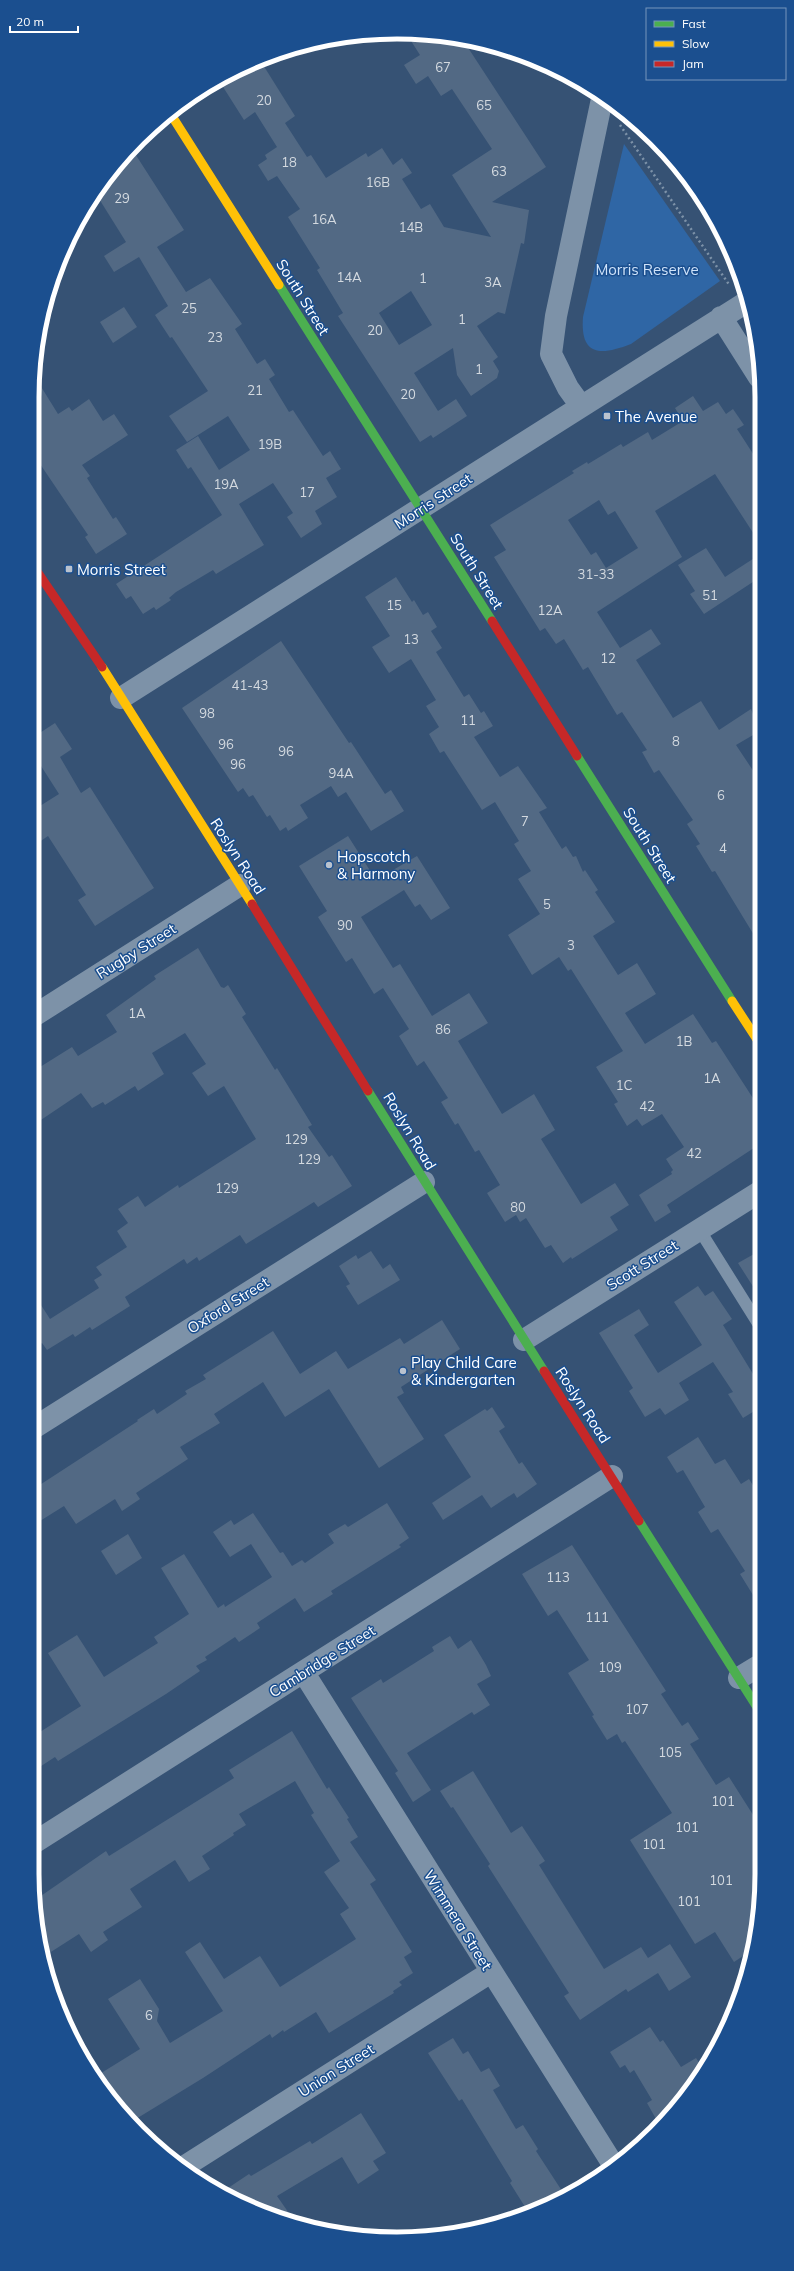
<svg xmlns="http://www.w3.org/2000/svg" width="794" height="2271" font-family="Mulish,sans-serif">
	<style>
		.green { fill: #2f66a5 }
		.building { fill: #526984; fill-rule: evenodd }
		.lines { fill: none; stroke-linecap: round; stroke-linejoin: round }
		.path { stroke: #7d92a8; stroke-width: 2.5; stroke-dasharray: 2 3; stroke-linecap: butt }
		.lane { stroke: #7d92a8; stroke-width: 12 }
		.street { stroke: #7d92a8; stroke-width: 22 }
		.fast { stroke: #4caf50; stroke-width: 9 }
		.slow { stroke: #ffc107; stroke-width: 9 }
		.jam { stroke: #c62828; stroke-width: 9 }
		.poi-dot { fill: #b9c2ce; stroke: #1b4f8f; stroke-width: 1.5 }
		.labels { text-anchor: middle; dominant-baseline: central; stroke-width: 3; stroke-linejoin: round; paint-order: stroke }
		.number-label { font-size: 13px; fill: #d4dae0 }
		.park-label { font-size: 15px; fill: #cfe3fa; stroke: #1b4f8f }
		.street-label { font-size: 15px; fill: #fff; stroke: #1b4f8f }
		.poi-label { font-size: 15px; fill: #fff; stroke: #1b4f8f; text-anchor: start }
		.rim { fill: none; stroke: #fff; stroke-width: 5 }
	</style>
	<rect width="100%" height="100%" fill="#365274"/>
	<path class="green" d="M624 144 720 281 631 344C600 356 580 356 583 317Z"/>
	<path class="building" d="M406 33H421L463 40 546 167 492 202 529 210 524 244 521 243 505 314 498 312 477 326 498 357 493 361 499 371 497 378 471 396 457 375 453 348 414 373 438 411 456 399 467 416 433 438 431 435 420 442 338 316 343 313 317 270 320 268 288 217 300 209 277 176 268 181 258 165 267 159 265 155 277 147 255 112 244 120 218 79 260 60 295 116 285 123 307 157 311 155 326 178 366 153 368 157 382 148 393 165 402 158 412 173 402 179 421 209 430 204 444 227 491 237 452 175 492 149 452 89 441 96 428 76 416 84 404 65 420 55ZM411 291 432 325 399 345 379 313Z
		M132 149 184 230 157 247 186 292 210 278 242 324 235 329 257 364 265 359 275 375 269 379 289 412 293 410 323 456 330 451 341 469 326 478 337 497 315 511 322 524 301 538 287 517 293 513 273 483 239 504 264 545 216 574 213 570 176 592 169 598 171 600 156 610 154 607 143 614 131 596 126 599 116 584 222 515 191 467 188 469 176 450 198 436 219 470 250 450 228 416 187 442 169 416 208 391 172 337 170 338 155 315 168 306 139 257 114 272 104 256 126 242 96 194 107 175Z
		M124 307 137 327 113 343 100 322Z
		M35 377 58 414 69 407 72 411 89 399 103 421 114 414 128 435 82 465 90 476 87 478 113 519 116 517 127 534 96 554 85 537 88 535 32 452V397Z
		M693 396 703 411 718 402 726 414 733 409 744 425 737 429 759 463V542L715 474 655 511 682 557 597 612 620 648 651 629 661 644 636 660 673 718 701 701 719 730 751 709 760 731 736 745 760 781V945L715 871 712 872 696 846 700 844 687 824 693 820 659 770 654 773 642 752 647 750 622 712 617 715 588 667 583 670 564 639 556 644 545 628 540 631 494 557 506 550 490 525 574 473 572 471 587 462 588 464 621 444 623 447 648 432 652 440 683 421 675 408ZM599 500 608 515 615 511 638 548 606 568 596 552 591 555 568 520Z
		M706 548 725 577 759 555V578L704 614 690 594 695 591 678 565Z
		M396 577 412 602 414 600 423 615 428 612 437 627 431 631 442 648 436 652 464 697 469 694 481 713 484 711 493 726 474 737 500 777 518 766 547 808 539 812 562 849 566 846 573 857 576 856 583 872 585 870 598 890 595 892 615 922 593 936 618 975 637 963 656 994 625 1013 645 1044 693 1014 712 1043 716 1041 760 1109V1144L667 1205 671 1212 655 1222 639 1195 672 1174 671 1172 673 1170 666 1159 684 1147 662 1114 642 1126 637 1119 627 1126 614 1104 618 1102 596 1067 623 1051 571 969 568 971 559 957 532 975 508 935 540 914 518 879 531 871 514 844 519 841 495 802 482 810 444 751 440 753 429 734 439 727 426 706 436 700 411 659 389 673 372 647 390 636 365 597Z
		M281 641 349 743 351 742 385 794 391 790 404 811 371 831 346 792 338 797 331 786 300 805 308 818 288 831 286 827 280 831 270 815 267 817 253 795 249 797 243 788 238 792 182 708Z
		M55 723 72 749 60 757 81 793 90 787 154 888 95 926 78 900 86 895 48 836 32 847V811L59 794 32 752V738Z
		M348 836 376 880 417 856 450 908 431 920 420 904 415 907 404 890 361 917 393 968 400 964 432 1016 469 993 488 1023 458 1041 502 1114 534 1094 555 1130 541 1139 581 1204 615 1183 629 1205 610 1217 618 1230 572 1259 571 1257 563 1263 551 1245 545 1248 526 1218 520 1222 516 1215 505 1222 487 1193 500 1185 479 1150 475 1152 458 1123 455 1125 441 1102 448 1098 424 1061 417 1066 399 1036 409 1029 383 988 374 994 352 958 346 962 318 917 327 911 299 866Z
		M198 948 221 987 224 988 228 985 246 1014 242 1017 275 1070 277 1068 312 1125 308 1127 329 1157 332 1155 352 1186 318 1207 314 1202 246 1244 240 1235 199 1261 197 1257 187 1264 184 1259 125 1297 130 1306 92 1330 90 1327 75 1337 73 1334 47 1350 42 1343 32 1349V1291L50 1319 99 1288 94 1280 102 1275 96 1267 127 1247 117 1231 128 1223 118 1209 138 1196 145 1207 178 1185 179 1188 256 1139 224 1086 208 1096 192 1073 206 1064 185 1033 152 1053 164 1074 138 1091 135 1086 105 1105 103 1102 92 1108 81 1093 32 1126V1072L72 1047 78 1056 117 1032 106 1015 156 979 154 976Z
		M371 1251 383 1269 390 1264 400 1280 358 1305 346 1286 350 1284 339 1266 356 1255 358 1259Z
		M754 1254 761 1265V1299L738 1263Z
		M698 1286 705 1296 713 1291 732 1319 723 1325 761 1387V1407L743 1418 728 1394 733 1392 713 1362 679 1383 689 1400 665 1415 660 1408 645 1417 629 1391 633 1388 599 1333 639 1309 649 1325 634 1335 658 1373 702 1345 674 1302Z
		M442 1320 460 1349 401 1387 404 1393 397 1397 424 1439 379 1468 329 1389 285 1417 263 1382 214 1414 220 1423 180 1447 188 1459 136 1493 140 1499 122 1511 115 1499 76 1524 64 1506 32 1526V1490L138 1421 137 1420 154 1409 157 1414 187 1394 185 1391 206 1379 203 1375 273 1331 300 1374 336 1351 348 1369 400 1338 404 1344Z
		M492 1407 505 1427 499 1431 519 1464 522 1462 537 1484 517 1498 514 1493 491 1508 482 1495 443 1520 432 1503 471 1477 444 1435 485 1409 487 1411Z
		M698 1437 715 1464 725 1459 741 1484 749 1479 761 1498V1608L740 1574 745 1571 718 1529 711 1533 698 1512 705 1507 683 1470 677 1473 667 1457Z
		M387 1503 409 1538 399 1545 401 1547 331 1591 333 1594 304 1612 295 1598 257 1623 260 1628 239 1642 235 1637 205 1657 207 1660 196 1666 200 1671 166 1694 58 1761 55 1757 32 1772V1737L81 1706 48 1653 77 1635 104 1677 158 1643 154 1637 189 1614 161 1568 184 1554 218 1608 224 1604 225 1607 272 1577 251 1544 230 1557 213 1532 231 1520 234 1525 253 1513 280 1553 283 1552 292 1566 302 1560 305 1563 334 1543 328 1534 345 1524 348 1527Z
		M128 1534 142 1558 116 1575 101 1551Z
		M572 1545 666 1691 661 1694 682 1726 688 1722 699 1739 690 1744 716 1785 729 1777 762 1829V1874L752 1950 734 1962 715 1932 695 1944 630 1840 672 1813 625 1741 622 1743 617 1734 607 1740 592 1716 594 1715 568 1673 589 1660 557 1610 548 1616 522 1574Z
		M450 1636 458 1649 471 1640 486 1665 491 1676 477 1684 490 1705 474 1715 472 1712 407 1753 431 1790 413 1802 395 1773 398 1771 351 1698 381 1679 383 1683 434 1651 432 1647Z
		M292 1731 327 1789 329 1787 349 1818 347 1819 358 1837 350 1842 376 1880 370 1884 412 1952 404 1957 413 1973 399 1982 402 1985 393 1991 394 1993 329 2033 316 2012 284 2032 283 2030 272 2038 270 2034 203 2078 131 2122 124 2116 98 2075 140 2049 108 1999 140 1979 159 2009 157 2021 170 2043 223 2011 185 1952 200 1942 224 1979 260 1956 280 1987 356 1939 340 1914 349 1908 324 1872 340 1861 311 1815 314 1813 295 1781 239 1814 246 1825 233 1833 234 1835 202 1856 210 1869 189 1882 175 1860 130 1889 142 1907 103 1932 108 1940 91 1952 79 1934 43 1957 39 1945 35 1900 106 1851 109 1856 234 1778 229 1770Z
		M473 1771 511 1833 522 1826 545 1861 539 1865 604 1969 641 1947 648 1958 670 1944 691 1977 669 1991 658 1973 628 1992 626 1989 580 2020 564 1996 569 1993 488 1866 490 1864 453 1807 451 1808 440 1791Z
		M650 2027 660 2042 663 2040 681 2067 696 2058 704 2070 700 2077 660 2126 647 2103 652 2100 634 2070 630 2073 625 2065 620 2068 610 2052Z
		M453 2038 463 2054 468 2051 481 2072 489 2068 500 2086 493 2090 516 2129 523 2125 538 2149 536 2151 564 2194 527 2210 510 2183 512 2181 462 2099 459 2101 428 2053Z
		M361 2113 386 2153 373 2161 379 2170 358 2184 342 2157 277 2196 293 2219 238 2202 228 2188 249 2174 251 2176 310 2141 312 2144Z"/>
	<g class="lines">
		<path class="path" d="M620 125 730 286
			M32 1043 37 1040"/>
		<path class="lane" d="M699 1229 761 1328"/>
		<path class="street" d="M721 317 759 377
			M581 406 568 388 551 354 556 316 602 99
			M121 698 745 303
			M32 1017 240 885
			M524 1340 761 1191
			M32 1429 424 1182
			M304 1673 614 2166
			M739 1678 762 1664
			M32 1844 612 1476
			M182 2168 491 1972"/>
		<path class="fast" d="M279 285 492 621
			M577 756 732 1001
			M368 1091 544 1371
			M639 1521 762 1715"/>
		<path class="slow" d="M170 113 279 285
			M102 667 252 904
			M732 1001 760 1044"/>
		<path class="jam" d="M32 564 102 667
			M492 621 577 756
			M252 904 368 1091
			M544 1371 639 1521"/>
	</g>
	<g class="poi-dot">
		<rect x="603" y="412" width="8" height="8" rx="2"/>
		<rect x="65" y="565" width="8" height="8" rx="2"/>
		<circle cx="329" cy="865" r="4"/>
		<circle cx="403" cy="1371" r="4"/>
	</g>
	<g class="labels">
		<g class="number-label">
			<text x="443" y="67">67</text>
			<text x="264" y="100">20</text>
			<text x="484" y="105">65</text>
			<text x="289" y="162">18</text>
			<text x="499" y="171">63</text>
			<text x="378" y="182">16B</text>
			<text x="122" y="198">29</text>
			<text x="324" y="219">16A</text>
			<text x="411" y="227">14B</text>
			<text x="349" y="277">14A</text>
			<text x="423" y="278">1</text>
			<text x="493" y="282">3A</text>
			<text x="189" y="308">25</text>
			<text x="462" y="319">1</text>
			<text x="375" y="330">20</text>
			<text x="215" y="337">23</text>
			<text x="479" y="369">1</text>
			<text x="255" y="390">21</text>
			<text x="408" y="394">20</text>
			<text x="270" y="444">19B</text>
			<text x="226" y="484">19A</text>
			<text x="307" y="492">17</text>
			<text x="596" y="574">31-33</text>
			<text x="710" y="595">51</text>
			<text x="394" y="605">15</text>
			<text x="550" y="610">12A</text>
			<text x="411" y="639">13</text>
			<text x="608" y="658">12</text>
			<text x="250" y="685">41-43</text>
			<text x="207" y="713">98</text>
			<text x="468" y="720">11</text>
			<text x="676" y="741">8</text>
			<text x="226" y="744">96</text>
			<text x="286" y="751">96</text>
			<text x="238" y="764">96</text>
			<text x="341" y="773">94A</text>
			<text x="721" y="795">6</text>
			<text x="525" y="821">7</text>
			<text x="723" y="848">4</text>
			<text x="547" y="904">5</text>
			<text x="345" y="925">90</text>
			<text x="571" y="945">3</text>
			<text x="137" y="1013">1A</text>
			<text x="443" y="1029">86</text>
			<text x="684" y="1041">1B</text>
			<text x="712" y="1078">1A</text>
			<text x="624" y="1085">1C</text>
			<text x="647" y="1106">42</text>
			<text x="296" y="1139">129</text>
			<text x="694" y="1153">42</text>
			<text x="309" y="1159">129</text>
			<text x="227" y="1188">129</text>
			<text x="518" y="1207">80</text>
			<text x="558" y="1577">113</text>
			<text x="597" y="1617">111</text>
			<text x="610" y="1667">109</text>
			<text x="637" y="1709">107</text>
			<text x="670" y="1752">105</text>
			<text x="723" y="1801">101</text>
			<text x="687" y="1827">101</text>
			<text x="654" y="1844">101</text>
			<text x="721" y="1880">101</text>
			<text x="689" y="1901">101</text>
			<text x="149" y="2015">6</text>
		</g>
		<g class="park-label">
			<text x="647" y="269">Morris Reserve</text>
		</g>
		<g class="street-label">
			<text transform="translate(303 297) rotate(58)">South Street</text>
			<text transform="translate(433 501) rotate(-33)">Morris Street</text>
			<text transform="translate(477 571) rotate(58)">South Street</text>
			<text transform="translate(650 845) rotate(58)">South Street</text>
			<text transform="translate(238 856) rotate(57)">Roslyn Road</text>
			<text transform="translate(136 951) rotate(-32)">Rugby Street</text>
			<text transform="translate(410 1131) rotate(59)">Roslyn Road</text>
			<text transform="translate(642 1265) rotate(-32)">Scott Street</text>
			<text transform="translate(228 1305) rotate(-32)">Oxford Street</text>
			<text transform="translate(583 1405) rotate(57)">Roslyn Road</text>
			<text transform="translate(322 1661) rotate(-32)">Cambridge Street</text>
			<text transform="translate(458 1920) rotate(58)">Wimmera Street</text>
			<text transform="translate(336 2070) rotate(-32)">Union Street</text>
		</g>
		<g class="poi-label">
			<text x="615" y="416">The Avenue</text>
			<text x="77" y="569">Morris Street</text>
			<text x="337" y="856">Hopscotch<tspan x="337" dy="17">&amp; Harmony</tspan></text>
			<text x="411" y="1362">Play Child Care<tspan x="411" dy="17">&amp; Kindergarten</tspan></text>
		</g>
	</g>
	<path d="M0 0H794V2271H0ZM397 39H397A358 358 0 0 1 755 397V1874A358 358 0 0 1 397 2232H397A358 358 0 0 1 39 1874V397A358 358 0 0 1 397 39Z" fill="#1b4f8f" fill-rule="evenodd"/>
	<path class="rim" d="M397 39H397A358 358 0 0 1 755 397V1874A358 358 0 0 1 397 2232H397A358 358 0 0 1 39 1874V397A358 358 0 0 1 397 39Z"/>
	<rect x="646" y="8" width="140" height="72" fill="#1b4f8f" stroke="#7695bc"/>
	<rect x="654" y="21" width="20" height="6" fill="#4caf50" stroke="#7695bc"/>
	<text x="682" y="28" font-size="12" fill="#ffffff">Fast</text>
	<rect x="654" y="41" width="20" height="6" fill="#ffc107" stroke="#7695bc"/>
	<text x="682" y="48" font-size="12" fill="#ffffff">Slow</text>
	<rect x="654" y="61" width="20" height="6" fill="#c62828" stroke="#7695bc"/>
	<text x="682" y="68" font-size="12" fill="#ffffff">Jam</text>
	<path d="M10 26v6h68v-6" fill="none" stroke="#ffffff" stroke-width="2"/>
	<text x="16" y="26" font-size="12" fill="#ffffff" stroke="#1b4f8f" stroke-width="3" paint-order="stroke">20 m</text>
</svg>
